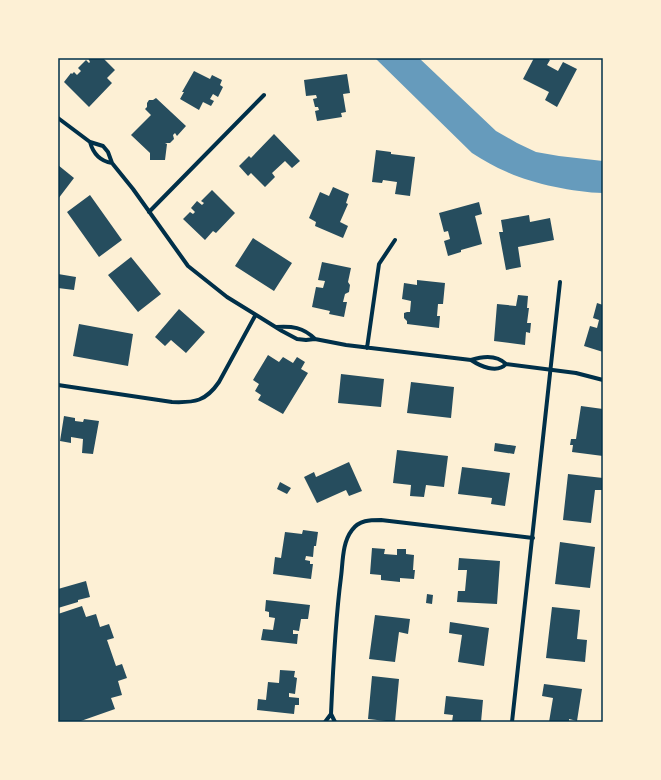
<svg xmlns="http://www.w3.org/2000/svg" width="661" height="780" font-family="Barlow,sans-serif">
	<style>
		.water { fill: #669bbc }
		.building { fill: #264d5e }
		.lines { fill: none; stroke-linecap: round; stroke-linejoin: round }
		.minor { stroke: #003049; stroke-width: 4 }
		.neatline { fill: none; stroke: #003049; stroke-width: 1.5 }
	</style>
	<rect width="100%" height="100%" fill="#fdf0d5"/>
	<path class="water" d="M375 58H419L496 131 517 143 536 152 559 156 603 161V193C573 192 534 184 507 172 495 167 483 160 472 153Z"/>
	<path class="building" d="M88 58H103L115 70 107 78 112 83 89 107 64 82 71 73 72 74 74 72 77 75 81 71 78 68 86 60 89 63 90 62Z
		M534 58H547L550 60 547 65 558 71 563 62 577 69 557 107 545 100 549 92 523 79Z
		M194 71 210 79 212 75 222 80 220 85 223 87 218 97 213 94 210 99 214 101 211 106 203 102 199 110 180 99 184 92H182Z
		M347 74 350 93 343 94 346 112 341 113 342 117 317 121 315 111 319 110 318 107H315L313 99 317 98 316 95 306 96 304 80Z
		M156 98 186 126 177 136 175 133 173 135 174 139 170 143H165L167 144 165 160H150V153L131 135 151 115 145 109 147 107V103L149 100H153Z
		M274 134 300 161 292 168 285 161 272 173 275 177 265 187 251 173 248 176 239 166 249 156 251 158Z
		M376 150 391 152V154L415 157 410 196 395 194 397 182 383 180 382 183 372 182Z
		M58 165 74 178 58 199Z
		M333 187 349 194 346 203 348 204 340 222 348 226 343 238 315 226 316 222 309 218 320 192 329 196Z
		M212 190 235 213 216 233 213 231 205 240 183 219 190 212 193 214 195 212 191 208 197 201 202 205 204 203 201 201Z
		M90 195 122 240 99 257 67 212Z
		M479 202 482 214 475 216 482 244 461 250V252L448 256 444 241 450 239 448 231 444 232 439 213Z
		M529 215 530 222 550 218 554 240 518 247 521 267 506 270 499 232H503L501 220Z
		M253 238 292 263 274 291 235 266Z
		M131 257 161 294 138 312 108 275Z
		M322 262 351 268 348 282 350 285 349 292 345 294 343 302H347L344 317 329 314 330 311 312 307 316 287 323 288 325 281 318 280Z
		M58 274 76 277 74 290 58 288Z
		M417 280 445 283 443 304H438L437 316H440L439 328 407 324V321L404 318V313L407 312H410L411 301 402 299 404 283 417 285Z
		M518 295 528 296 527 308H529L527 323H531L530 333 526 332 525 345 494 341 497 304 516 306Z
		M597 303 603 305V352L584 346 590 326 597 328 599 320 593 318Z
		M179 309 205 332 186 353 171 340 165 346 155 337Z
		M79 324 133 334 128 366 73 356Z
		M268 355 279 362 283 357 293 363 297 357 305 362 301 369 308 373 283 414 258 400 261 395 255 391 259 384 253 380Z
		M341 374 384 379 381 407 338 403Z
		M411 382 454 387 451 418 407 413Z
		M581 406 603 409V456L572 452 573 445H570L571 439H576Z
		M64 416 75 418V421L83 422 84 419 99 421 93 454 82 453 83 439 71 437V443L60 441Z
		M495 443 516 446 514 454 494 451Z
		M397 450 448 456 444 487 426 485 424 497 410 496 411 485 393 483Z
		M349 462 362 491 349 496 346 490 317 503 304 477 314 472 316 477Z
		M462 467 510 473 505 506 491 504 492 498 458 494Z
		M568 474 603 478V490H595L591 523 563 520Z
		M280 482 291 488 287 494 277 489Z
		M303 530 318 532 316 546H314L313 557 306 556 305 560 310 561V564H313L311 579 273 574 275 557 281 558 285 532 302 534Z
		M560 542 595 547 590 588 555 584Z
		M372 548 385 549 384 554 397 555V549H406V554L414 555 413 570H415L414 579 400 578V582L381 580V575L370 574Z
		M459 558 500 561 497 604 457 602 458 591H465L467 570H458Z
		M86 581 90 597 78 600V602L58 608V589Z
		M427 594 433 595 432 604 426 603Z
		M266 600 310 605 308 619H301L299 631 293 630V634H298L297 644 261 640 263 629 273 630 275 618 269 617V612L265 611Z
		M82 606 86 617 96 614 100 627 109 624 114 638 107 640 116 666 122 664 127 678 118 681 122 695 111 698 115 709 78 722H59L58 718V614Z
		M552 607 580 610 577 639 587 640 585 662 546 658Z
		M375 615 410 619 408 634 399 632 395 662 369 659Z
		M450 622 489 628 484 666 458 662 462 635 449 633Z
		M280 670 295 671 294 677 297 678 295 694 289 693V697L299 698V705H295L294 714 257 710 258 699 266 700 268 682 279 683Z
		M372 676 399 679 395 722 368 719Z
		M544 684 582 689 577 721 569 719V722H549L553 698 542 696Z
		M446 696 483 700 481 722H452L453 715 444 714Z"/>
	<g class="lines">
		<path class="minor" d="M58 118 90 142 103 146 108 152 112 163 133 189 188 266 227 297 282 331 297 339 306 340 315 339 346 345 471 360C483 356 496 354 506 364L576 373 603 380
			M90 142C93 153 99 161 112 163
			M149 212 264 95
			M276 327C292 326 303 327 315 339
			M367 348 379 264 395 240
			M471 360C480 366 497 374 506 364
			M58 385 172 402C195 403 206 401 219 382L255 316
			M325 722 331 714
			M335 722 331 714C333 668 335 623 341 577 343 562 342 543 352 530 359 520 370 520 381 520L533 538
			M512 722 560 282"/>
	</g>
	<rect width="661" height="780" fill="none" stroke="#fdf0d5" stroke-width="118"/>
	<rect x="59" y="59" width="543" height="662" class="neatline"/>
</svg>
